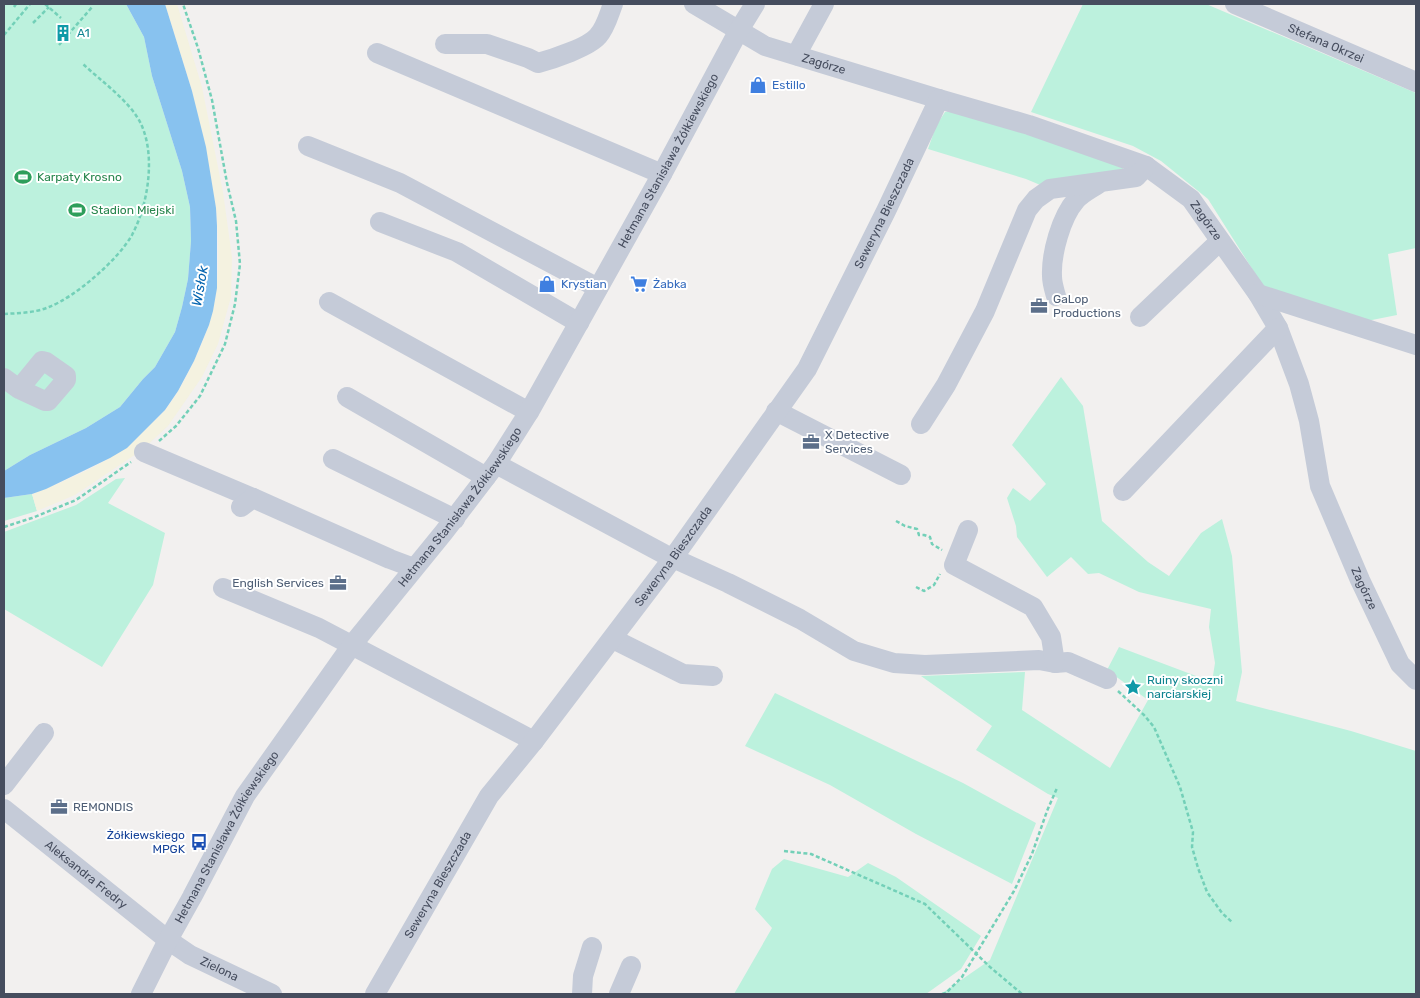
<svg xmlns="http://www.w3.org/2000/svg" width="1420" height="998" font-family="Rubik,sans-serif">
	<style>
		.green { fill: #bcf1dd }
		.sand { fill: #f4f2e0 }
		.water { fill: #88c2ef }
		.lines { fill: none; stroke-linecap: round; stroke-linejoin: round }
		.path { stroke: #73d0b8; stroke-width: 2.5; stroke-dasharray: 4 2.5; stroke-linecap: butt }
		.minor { stroke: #c5cbd8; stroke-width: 20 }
		.labels { text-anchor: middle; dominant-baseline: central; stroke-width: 4; stroke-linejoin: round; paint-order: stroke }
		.culture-label { font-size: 12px; fill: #0d838f; stroke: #fff; text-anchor: start }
		.street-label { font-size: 12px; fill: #464d5e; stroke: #fff }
		.shop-label { font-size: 12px; fill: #366cbe; stroke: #fff; text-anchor: start }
		.leisure-label { font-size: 12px; fill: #27864d; stroke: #fff; text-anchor: start }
		.service-label { font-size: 12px; fill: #4e5e75; stroke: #fff; text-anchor: start }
		.transit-label { font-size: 12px; fill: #164399; stroke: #fff; text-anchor: end }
		.water-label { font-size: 14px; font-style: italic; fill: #0766b0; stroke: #fff }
	</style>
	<rect width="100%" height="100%" fill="#f2f0ef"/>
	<path class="green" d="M4 4H126L144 37 152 76 182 171 190 207 191 241 188 279 182 307 175 332 155 367 143 379 120 407 86 428 30 455 4 471Z
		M1083 4H1206L1416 93V248L1388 254 1397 315 1367 321 1268 294 1208 199 1161 161 1133 146 1031 112Z
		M954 111 1124 164 1122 174 1045 187 1026 179 928 149 936 126 945 112Z
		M1061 377 1083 406 1102 521 1148 562 1169 576 1201 533 1222 519 1232 556 1241 661 1242 672 1236 701 1351 731 1416 751V994H941L990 960 1058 798 1048 794 976 750 992 726 921 676 1025 672 1022 710 1110 768 1148 700 1107 670 1119 647 1212 682 1215 663 1209 627 1211 609 1139 592 1099 573 1088 574 1071 557 1047 577 1017 537 1016 526 1007 498 1013 488 1030 501 1046 484 1012 445Z
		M125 478 108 503 165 533 153 585 102 667 4 609V532L76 505 116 479Z
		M32 494 37 511 4 521V498Z
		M775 693 963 783 1036 823 1012 884 916 834 830 785 745 746Z
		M784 859 848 877 868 863 896 877 981 936 961 969 926 994H734L772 928 755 909 772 869Z"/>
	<path class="sand" d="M165 4H177L202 87 223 192 232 257 231 297 218 344 202 377 168 426 142 450 75 495 37 511 32 494C58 484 84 473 108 459 116 454 124 446 131 440 142 430 156 421 166 409 183 388 207 337 213 310 220 278 219 241 216 208L192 91Z"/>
	<path class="water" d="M126 4H165L192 91 206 147 216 208 217 226V288L213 311 209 325 194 361 178 391 165 410 127 448 110 458 46 489 32 494 4 498V471L30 455 86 428 120 407 143 379 155 367 175 332 182 307 188 279 191 241 190 207 182 171 152 76 144 37Z"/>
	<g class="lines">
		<path class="path" d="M45 4 61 18
			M14 7 16 4
			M33 23 49 7
			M4 35 30 4
			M59 45 93 6
			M4 314C19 313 35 313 49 307 75 297 118 260 132 235 148 205 156 156 141 124 131 102 101 81 83 64
			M159 441 176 426 200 396 225 344 235 304 240 264 236 221 227 183 212 100 198 48 183 4
			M896 521 905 526 917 529 919 535H924L930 537 932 544 942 550
			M4 527 32 518 76 500 131 462
			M916 587 924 591 934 585 940 574
			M1118 691 1144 715 1154 727 1180 787 1193 832 1192 847 1198 868 1207 892 1222 913 1233 923
			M784 851 811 854 925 904 990 967 1022 994
			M942 994 946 993 962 977 1014 891 1032 854 1047 811 1057 788"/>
		<g class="minor">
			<path id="s1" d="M694 4 765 46 939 99 1029 125 1146 166 1191 199 1258 294 1278 328 1299 384 1309 421 1320 486 1360 580 1400 664 1416 680"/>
			<path id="s2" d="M1235 4 1416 82"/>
			<path d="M445 44H487L528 58 538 63C553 59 589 47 598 36 606 27 609 14 613 4"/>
			<path d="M377 53 662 174"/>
			<path d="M799 56 800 48 824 4"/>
			<path d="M308 146 400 183 598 288"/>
			<path d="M380 222 457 252 579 323"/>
			<path d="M1258 294 1416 345"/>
			<path d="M1056 296C1054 289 1052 283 1052 276 1051 254 1061 217 1076 200 1082 193 1091 189 1098 184"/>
			<path d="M329 302 529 412"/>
			<path d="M1140 317 1220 241"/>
			<path d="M4 378 19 389 45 401H48L66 380V376L46 362 42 361 19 389"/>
			<path d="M347 397 486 477"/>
			<path d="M776 411 901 475"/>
			<path d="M921 424 946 385 985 311 1027 210 1036 199 1050 189 1136 177 1146 166"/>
			<path d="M144 452 253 498"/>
			<path d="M333 459 455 519"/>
			<path d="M496 464 664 554 728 583 800 619 854 651 894 663 925 665 1039 660 1055 663 1068 662 1107 679"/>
			<path d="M1123 491 1278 328"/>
			<path d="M241 507 253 498 390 559 414 568"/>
			<path d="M968 530 954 565 1033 607 1051 637 1055 663"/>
			<path d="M223 588 319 628 534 741"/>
			<path d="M613 639 683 674 713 676"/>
			<path d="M4 785 44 733"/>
			<path id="s3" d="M4 809 168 940 190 955 272 994"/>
			<path id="s4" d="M141 994 168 940 192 897 245 796 352 645 444 532 496 464 529 412 662 174 739 30 755 4"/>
			<path id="s5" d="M375 994 489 796 534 741 673 558 807 369 886 211 939 99"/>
			<path d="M582 994 583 976 592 947"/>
			<path d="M619 994 631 966"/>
		</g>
	</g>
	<defs>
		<g id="building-bare" transform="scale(1.35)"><path d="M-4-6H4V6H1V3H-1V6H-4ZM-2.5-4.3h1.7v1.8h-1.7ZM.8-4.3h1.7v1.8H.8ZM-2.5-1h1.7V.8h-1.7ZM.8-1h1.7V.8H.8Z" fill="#0f9aa8" stroke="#fff" stroke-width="2.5" paint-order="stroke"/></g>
		<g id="shop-bare" transform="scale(1.35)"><path d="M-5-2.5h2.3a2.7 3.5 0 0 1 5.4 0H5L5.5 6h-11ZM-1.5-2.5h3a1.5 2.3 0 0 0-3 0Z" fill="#3f7fe0" stroke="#fff" stroke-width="2.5" paint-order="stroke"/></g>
		<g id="stadium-bare" transform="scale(1.35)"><path d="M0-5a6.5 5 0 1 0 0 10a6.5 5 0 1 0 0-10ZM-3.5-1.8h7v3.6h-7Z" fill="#2e9e5b" stroke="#fff" stroke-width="2.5" paint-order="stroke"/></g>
		<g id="supermarket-bare" transform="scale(1.35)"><path d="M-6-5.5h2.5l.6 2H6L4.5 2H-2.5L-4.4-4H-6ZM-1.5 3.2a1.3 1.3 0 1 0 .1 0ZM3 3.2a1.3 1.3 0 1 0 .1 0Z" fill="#3f7fe0" stroke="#fff" stroke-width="2.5" paint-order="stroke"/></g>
		<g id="office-bare" transform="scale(1.35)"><path d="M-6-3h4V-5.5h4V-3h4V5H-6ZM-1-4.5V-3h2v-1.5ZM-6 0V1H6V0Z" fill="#5c6f8a" stroke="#fff" stroke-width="2.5" paint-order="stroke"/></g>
		<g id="sight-bare" transform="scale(1.35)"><path d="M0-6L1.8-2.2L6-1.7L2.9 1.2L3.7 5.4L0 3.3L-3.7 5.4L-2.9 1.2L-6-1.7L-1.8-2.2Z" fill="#0f9aa8" stroke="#fff" stroke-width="2.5" paint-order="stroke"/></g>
		<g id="bus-bare" transform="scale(1.35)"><path d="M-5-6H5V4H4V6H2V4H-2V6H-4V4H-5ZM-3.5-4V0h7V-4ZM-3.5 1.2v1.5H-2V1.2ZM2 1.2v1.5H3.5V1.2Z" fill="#1a4fb4" stroke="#fff" stroke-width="2.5" paint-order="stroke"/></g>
	</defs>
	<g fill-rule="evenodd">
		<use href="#building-bare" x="63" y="33"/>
		<use href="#shop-bare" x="758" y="85"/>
		<use href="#stadium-bare" x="23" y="177"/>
		<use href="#stadium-bare" x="77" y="210"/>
		<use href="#shop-bare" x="547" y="284"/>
		<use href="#supermarket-bare" x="639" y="284"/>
		<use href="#office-bare" x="1039" y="306"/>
		<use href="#office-bare" x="811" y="442"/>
		<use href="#office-bare" x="338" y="583"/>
		<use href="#sight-bare" x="1133" y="687"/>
		<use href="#office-bare" x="59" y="807"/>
		<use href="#bus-bare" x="199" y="842"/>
	</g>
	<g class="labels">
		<g class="culture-label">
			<text x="77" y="33">A1</text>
			<text x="1147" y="680">Ruiny skoczni<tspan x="1147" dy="14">narciarskiej</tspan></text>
		</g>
		<g class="street-label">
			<text stroke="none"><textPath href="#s2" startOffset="99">Stefana Okrzei</textPath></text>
			<text stroke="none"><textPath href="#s1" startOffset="144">Zagórze</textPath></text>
			<text stroke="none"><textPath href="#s4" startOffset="989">Hetmana Stanisława Żółkiewskiego</textPath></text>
			<text stroke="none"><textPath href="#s5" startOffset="935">Seweryna Bieszczada</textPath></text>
			<text stroke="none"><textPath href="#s1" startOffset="564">Zagórze</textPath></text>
			<text stroke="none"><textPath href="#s4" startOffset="584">Hetmana Stanisława Żółkiewskiego</textPath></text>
			<text stroke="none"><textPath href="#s5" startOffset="531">Seweryna Bieszczada</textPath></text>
			<text stroke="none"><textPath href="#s1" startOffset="969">Zagórze</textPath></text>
			<text stroke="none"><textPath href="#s4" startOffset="179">Hetmana Stanisława Żółkiewskiego</textPath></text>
			<text stroke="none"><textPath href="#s3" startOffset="105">Aleksandra Fredry</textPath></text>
			<text stroke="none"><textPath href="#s5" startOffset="126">Seweryna Bieszczada</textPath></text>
			<text stroke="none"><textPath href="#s3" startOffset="269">Zielona</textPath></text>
		</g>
		<g class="shop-label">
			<text x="772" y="85">Estillo</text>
			<text x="561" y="284">Krystian</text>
			<text x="653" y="284">Żabka</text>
		</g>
		<g class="leisure-label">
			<text x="37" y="177">Karpaty Krosno</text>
			<text x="91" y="210">Stadion Miejski</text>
		</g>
		<g class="service-label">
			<text x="1053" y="299">GaLop<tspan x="1053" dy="14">Productions</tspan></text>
			<text x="825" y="435">X Detective<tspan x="825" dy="14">Services</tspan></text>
			<text x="324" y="583" text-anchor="end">English Services</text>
			<text x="73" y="807">REMONDIS</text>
		</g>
		<g class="transit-label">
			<text x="185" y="835">Żółkiewskiego<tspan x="185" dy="14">MPGK</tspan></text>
		</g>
		<g class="water-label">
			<text transform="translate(200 286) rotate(-80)">Wisłok</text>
		</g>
	</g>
	<rect width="1420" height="998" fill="none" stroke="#464d5e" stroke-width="10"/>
</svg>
